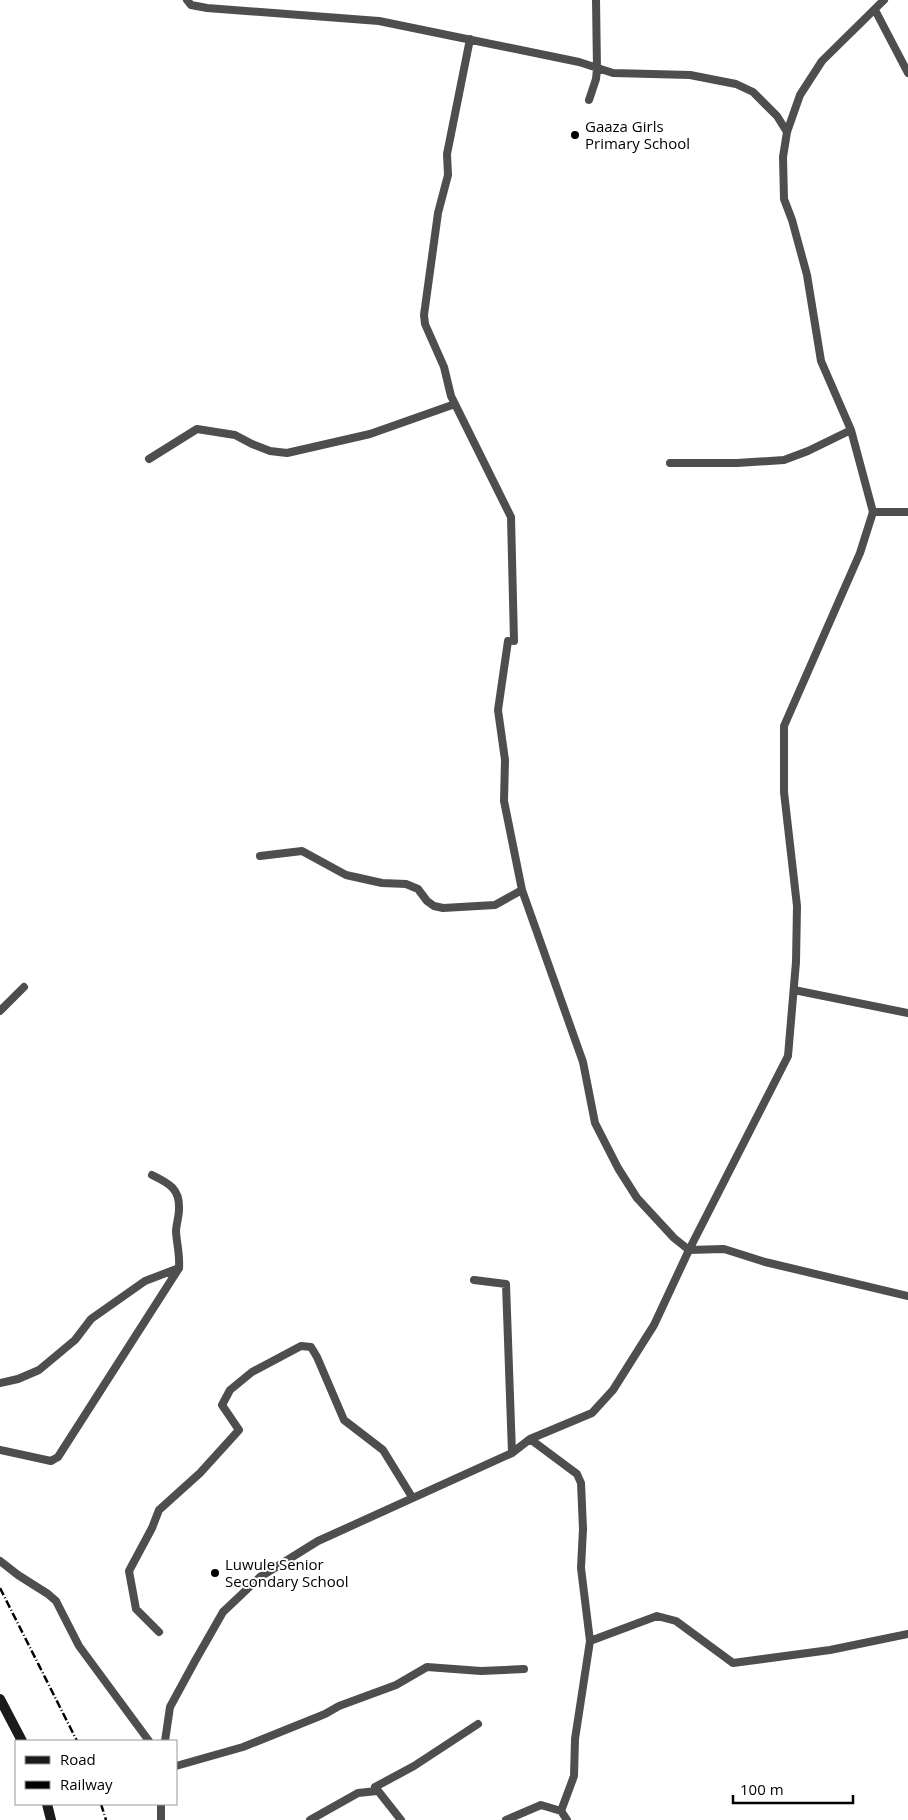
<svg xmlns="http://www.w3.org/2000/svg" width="908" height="1820" font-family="'Open Sans',sans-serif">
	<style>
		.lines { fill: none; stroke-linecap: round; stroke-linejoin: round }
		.minor { stroke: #4e4e4e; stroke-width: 8 }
		.secondary { stroke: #1b1b1b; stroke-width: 10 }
		.rail { stroke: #000; stroke-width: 2.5; stroke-dasharray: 8 2.5 1 2.5; stroke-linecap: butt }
		.poi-dot { fill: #000; stroke: #fff; stroke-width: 2 }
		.labels { text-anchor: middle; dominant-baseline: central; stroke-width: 4; stroke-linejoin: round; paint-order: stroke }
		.poi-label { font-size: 15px; fill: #000; stroke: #fff; text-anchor: start }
	</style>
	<rect width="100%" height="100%" fill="#fff"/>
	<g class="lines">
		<path class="minor" d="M187 0 191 5 207 8 379 21 579 62 613 73 690 75 736 84 753 92 777 116 787 132
			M875 10 908 73
			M470 39 447 154 448 175 438 213 424 315 425 324 444 367 451 396 511 517 514 641
			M589 100 596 79 597 69 596 0
			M149 459 197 429 235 435 252 444 270 451 287 453 370 434 455 404
			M670 463H737L784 460 808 451 851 430
			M873 512H908
			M508 641 498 710 505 760 504 801 522 890 583 1062 595 1123 618 1168 637 1198 674 1238 689 1250 724 1249 765 1262 908 1296
			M260 856 302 851 346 875 382 883 406 884 418 889 427 901 434 906 443 908 495 905 522 890
			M794 990 908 1013
			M0 1011 24 987
			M474 1280 506 1284 512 1453
			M0 1383 18 1379 39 1370 75 1340 91 1319 145 1281 179 1268
			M530 1439 577 1474 581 1483 583 1529 581 1568 590 1641 575 1739 574 1776 561 1811
			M0 1450 51 1461 58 1457 179 1268C180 1255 177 1245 176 1232 176 1225 179 1217 179 1209 180 1188 168 1183 152 1175
			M0 1561 18 1575 48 1594 56 1601 79 1646 149 1741
			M159 1632 136 1609 129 1571 152 1528 159 1510 200 1473 239 1430 222 1405 230 1390 252 1372 301 1346 311 1347 317 1357 344 1420 383 1450 412 1497
			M590 1641 657 1616 676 1621 733 1663 830 1650 908 1634
			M165 1741 170 1707 195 1661 223 1612 260 1577 318 1541 512 1453 530 1439 592 1413 613 1390 654 1325 689 1250 788 1056 796 962 797 906 784 792V726L860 553 873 512 851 430 821 361 807 275 792 220 784 199 783 157 787 132 800 95 822 61 884 0
			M176 1766 243 1747 325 1714 339 1706 396 1685 427 1667 481 1671 524 1669
			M375 1787 401 1820
			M161 1820V1804
			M310 1820 358 1793 377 1791 375 1787 414 1766 478 1724
			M506 1820 541 1805 561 1811 567 1820"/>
		<path class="secondary" d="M0 1699 22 1741
			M47 1804 51 1820"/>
		<path class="rail" d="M0 1588 77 1741
			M101 1804 106 1820"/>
	</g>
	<g class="poi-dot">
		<circle cx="575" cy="135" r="5"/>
		<circle cx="215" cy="1573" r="5"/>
	</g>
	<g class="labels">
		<g class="poi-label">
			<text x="585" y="126">Gaaza Girls<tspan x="585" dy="17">Primary School</tspan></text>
			<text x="225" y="1564">Luwule Senior<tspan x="225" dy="17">Secondary School</tspan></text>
		</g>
	</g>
	<rect x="15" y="1740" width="162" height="65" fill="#ffffff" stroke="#999999"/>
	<rect x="25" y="1756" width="25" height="8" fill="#1b1b1b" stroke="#999999"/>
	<text x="60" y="1765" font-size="15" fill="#000000">Road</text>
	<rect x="25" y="1781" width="25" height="8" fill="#000000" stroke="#999999"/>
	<text x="60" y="1790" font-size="15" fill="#000000">Railway</text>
	<path d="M733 1795v8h120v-8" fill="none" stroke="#000000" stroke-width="2.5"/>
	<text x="740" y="1795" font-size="15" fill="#000000" stroke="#ffffff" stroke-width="4" paint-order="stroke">100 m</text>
</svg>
